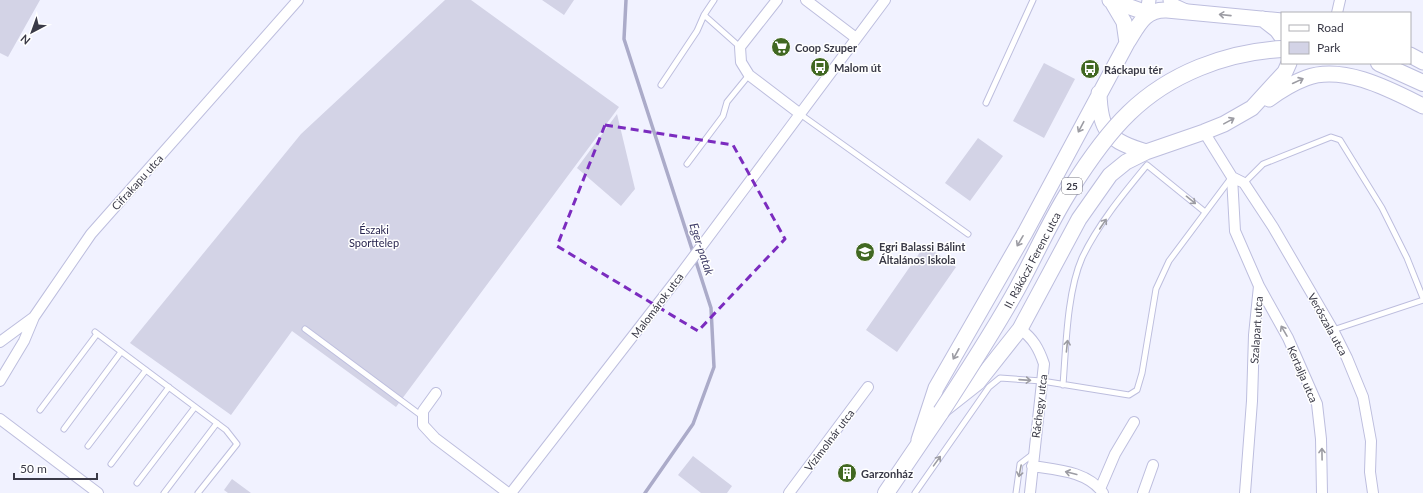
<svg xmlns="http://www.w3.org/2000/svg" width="1423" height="493" font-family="Lato,sans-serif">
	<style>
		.green { fill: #d3d3e6 }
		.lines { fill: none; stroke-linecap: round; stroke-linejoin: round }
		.stream { stroke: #ababc9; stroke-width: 3.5 }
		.service-casing { stroke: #bdbede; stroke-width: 7 }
		.minor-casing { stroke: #bdbede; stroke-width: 12 }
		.tertiary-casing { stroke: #bdbede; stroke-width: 15 }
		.secondary-casing { stroke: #bdbede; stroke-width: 17 }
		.primary-casing { stroke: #bdbede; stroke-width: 18 }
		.service { stroke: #fff; stroke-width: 5 }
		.minor { stroke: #fff; stroke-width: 10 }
		.tertiary { stroke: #fff; stroke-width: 13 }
		.secondary { stroke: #fff; stroke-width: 15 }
		.primary { stroke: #fff; stroke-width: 16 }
		.primary-bridge-casing { stroke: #bdbede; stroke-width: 18; stroke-linecap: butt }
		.primary-bridge { stroke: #fff; stroke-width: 16 }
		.oneway { stroke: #9c9ca3 }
		.marked { fill: none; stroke: #7b2cbf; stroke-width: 3; stroke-dasharray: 8 5; stroke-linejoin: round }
		.labels { text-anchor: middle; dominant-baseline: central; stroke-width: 3; stroke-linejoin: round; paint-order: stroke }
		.shield { fill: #fff; stroke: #75757e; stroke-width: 1 }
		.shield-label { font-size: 10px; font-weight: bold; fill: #3a3a47 }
		.poi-label { font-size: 11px; font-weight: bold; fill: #3a3a47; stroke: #fff; text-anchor: start }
		.street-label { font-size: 11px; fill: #3a3a47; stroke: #fff }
		.park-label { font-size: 11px; fill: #2a2750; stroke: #fff }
		.water-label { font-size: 12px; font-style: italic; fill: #403e69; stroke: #fff }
	</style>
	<rect width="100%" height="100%" fill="#f1f2ff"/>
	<path class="green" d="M0 0H40L8 57 0 53Z
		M445 0H471L619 107 396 407 292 331 231 415 130 343 301 134Z
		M542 0H574L564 15Z
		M1044 63 1075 79 1044 138 1013 121Z
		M617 114 635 189 621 206 577 168Z
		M978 138 1003 156 970 201 945 183Z
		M925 245 956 267 897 352 866 330Z
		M693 456 732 486 727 493H701L678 475Z
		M232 479 251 493H228L224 490Z"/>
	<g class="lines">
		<path class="stream" d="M626 0 624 39 711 308 714 367 693 424 645 493"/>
		<g class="service-casing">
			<path id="service" d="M714 0 704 15 740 47
				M661 85 697 31 704 15
				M986 103 1033 0
				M800 114 968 234
				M687 164 723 116 727 102 749 75
				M1244 183 1263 164 1331 137 1340 140 1382 208 1407 258 1423 298
				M305 329 422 416
				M1333 330 1423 300
				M95 332 226 430 237 444 198 493
				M1063 385C1066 347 1067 292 1082 258 1098 224 1124 193 1147 165L1205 212
				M40 410 97 334
				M64 429 121 352
				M88 446 146 370
				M111 464 169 387
				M137 483 195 407
				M164 493 217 423
				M915 493 989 387 1000 378 1042 381 1129 395 1137 390 1142 373 1156 289 1169 261 1231 178
				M1016 493 1020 464 1033 454"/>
		</g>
		<g class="minor-casing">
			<path id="minor" d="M777 0 740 47 741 62 749 75 799 113
				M806 0 856 38
				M1337 13 1340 0
				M1204 132 1232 177 1235 231 1259 286 1254 335 1252 401 1245 493
				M1232 177 1244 183 1273 227 1333 330 1347 358 1363 397 1371 441 1370 472 1373 493
				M1259 286 1288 338 1317 404 1321 439 1322 493
				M1020 329C1033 338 1039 349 1044 364L1030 493
				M0 342 34 317
				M0 381 24 341 34 317 91 234 298 0
				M436 393 423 411V425L435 438 508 493
				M0 419 98 493
				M1032 466C1057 470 1087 471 1103 493
				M1100 489 1115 454 1134 422
				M511 493 674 283 885 0
				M789 493 868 387
				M1143 493 1153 465"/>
		</g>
		<g class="tertiary-casing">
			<path id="tertiary" d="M1170 0 1173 5 1186 11
				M1147 13 1149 0"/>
		</g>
		<g class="secondary-casing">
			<path id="secondary" d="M1110 0 1147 13
				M1111 0 1124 22 1127 43
				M1263 19 1277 30 1282 37
				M1410 55 1423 62
				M1099 93C1100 132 1109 141 1146 152
				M1269 99C1281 90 1293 83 1306 78 1343 64 1391 90 1423 106
				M945 408 978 382 1020 329 1079 219 1110 175 1126 162 1146 152 1204 132 1224 124 1252 108 1285 72 1289 63
				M919 440 936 388 1025 233 1127 43C1138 26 1144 9 1167 10L1282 21"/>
		</g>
		<g class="primary-casing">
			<path id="primary" d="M1379 63 1423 83
				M886 493 941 412"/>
		</g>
		<use href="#service" class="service"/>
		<use href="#minor" class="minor"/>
		<use href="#tertiary" class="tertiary"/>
		<use href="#secondary" class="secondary"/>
		<use href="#primary" class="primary"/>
		<g class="primary-bridge-casing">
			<path id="primary-bridge" d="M941 412C967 372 994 331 1017 289 1035 256 1050 221 1070 190 1087 163 1106 135 1129 113 1169 74 1226 52 1282 49"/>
		</g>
		<use href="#primary-bridge" class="primary-bridge"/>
	</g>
	<defs><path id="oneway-shaft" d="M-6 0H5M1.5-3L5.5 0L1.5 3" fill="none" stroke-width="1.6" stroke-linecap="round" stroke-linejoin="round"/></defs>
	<g class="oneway">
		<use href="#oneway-shaft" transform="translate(1225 15) rotate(-174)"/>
		<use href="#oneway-shaft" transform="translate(1298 81) rotate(-25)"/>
		<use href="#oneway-shaft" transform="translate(1229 121) rotate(-29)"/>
		<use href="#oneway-shaft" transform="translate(1081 127) rotate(118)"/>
		<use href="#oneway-shaft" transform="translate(1191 200) rotate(39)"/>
		<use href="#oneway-shaft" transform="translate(1103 224) rotate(-56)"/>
		<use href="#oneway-shaft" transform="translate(1020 241) rotate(120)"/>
		<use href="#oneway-shaft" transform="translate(1284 331) rotate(-120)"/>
		<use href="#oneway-shaft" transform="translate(1067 346) rotate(-84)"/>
		<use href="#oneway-shaft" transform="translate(956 354) rotate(119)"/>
		<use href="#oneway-shaft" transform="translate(1025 380) rotate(4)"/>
		<use href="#oneway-shaft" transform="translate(1322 454) rotate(-91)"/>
		<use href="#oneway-shaft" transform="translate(937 461) rotate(-54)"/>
		<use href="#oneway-shaft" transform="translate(1020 471) rotate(101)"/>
		<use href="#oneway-shaft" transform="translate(1071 473) rotate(-166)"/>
	</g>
	<path class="marked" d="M605 125 733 145 785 239 698 331 557 246Z"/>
	<defs>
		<g id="supermarket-disc" transform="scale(1)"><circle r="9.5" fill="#416822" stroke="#fff"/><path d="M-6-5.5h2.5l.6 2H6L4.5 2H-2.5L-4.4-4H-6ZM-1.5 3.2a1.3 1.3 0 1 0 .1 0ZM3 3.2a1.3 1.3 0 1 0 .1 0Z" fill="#fff"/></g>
		<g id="bus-disc" transform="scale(1)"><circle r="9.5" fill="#416822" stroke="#fff"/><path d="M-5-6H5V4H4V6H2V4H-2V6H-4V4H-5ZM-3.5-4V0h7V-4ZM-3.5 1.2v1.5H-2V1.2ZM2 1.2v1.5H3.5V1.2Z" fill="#fff"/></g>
		<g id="school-disc" transform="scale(1)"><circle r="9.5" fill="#416822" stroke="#fff"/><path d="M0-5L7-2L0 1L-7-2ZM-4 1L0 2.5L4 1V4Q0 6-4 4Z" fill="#fff"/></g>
		<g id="building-disc" transform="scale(1)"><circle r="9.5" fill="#416822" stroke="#fff"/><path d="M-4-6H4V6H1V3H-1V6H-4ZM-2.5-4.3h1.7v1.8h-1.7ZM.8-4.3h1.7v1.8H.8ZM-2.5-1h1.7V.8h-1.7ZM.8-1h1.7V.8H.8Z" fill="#fff"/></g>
	</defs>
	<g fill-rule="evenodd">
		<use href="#supermarket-disc" x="781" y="47"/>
		<use href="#bus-disc" x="820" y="67"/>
		<use href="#bus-disc" x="1090" y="69"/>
		<use href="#school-disc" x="865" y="252"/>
		<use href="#building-disc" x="847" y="473"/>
	</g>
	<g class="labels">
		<rect class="shield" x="1062" y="178" width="20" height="16" rx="3"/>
		<g class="shield-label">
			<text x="1072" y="186">25</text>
		</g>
		<g class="poi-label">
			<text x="795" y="47">Coop Szuper</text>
			<text x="834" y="67">Malom út</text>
			<text x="1104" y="69">Ráckapu tér</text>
			<text x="879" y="246">Egri Balassi Bálint<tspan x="879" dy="13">Általános Iskola</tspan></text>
			<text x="861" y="473">Garzonház</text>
		</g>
		<g class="street-label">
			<text transform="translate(137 182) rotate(-48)">Cifrakapu utca</text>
			<text transform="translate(1032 260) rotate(-62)">II. Rákóczi Ferenc utca</text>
			<text transform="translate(657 305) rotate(-53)">Malomárok utca</text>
			<text transform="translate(1328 324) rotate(61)">Verőszala utca</text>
			<text transform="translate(1256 330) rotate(-86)">Szalapart utca</text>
			<text transform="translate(1303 374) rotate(67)">Kertalja utca</text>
			<text transform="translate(1039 406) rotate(-83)">Ráchegy utca</text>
			<text transform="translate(829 440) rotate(-53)">Vízimolnár utca</text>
		</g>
		<g class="park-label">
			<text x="374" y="229">Északi<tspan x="374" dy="13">Sporttelep</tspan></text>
		</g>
		<g class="water-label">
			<text transform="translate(702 249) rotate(72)">Eger-patak</text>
		</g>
	</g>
	<rect x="1281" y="12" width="130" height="52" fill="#ffffff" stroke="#b0b0b5"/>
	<rect x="1289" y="25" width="20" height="6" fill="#ffffff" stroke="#b0b0b5"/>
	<text x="1317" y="32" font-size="12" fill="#3a3a47">Road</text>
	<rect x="1289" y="42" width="20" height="12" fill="#d3d3e6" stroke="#b0b0b5"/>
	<text x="1317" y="52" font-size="12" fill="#3a3a47">Park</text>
	<g transform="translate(32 32) rotate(221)" stroke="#ffffff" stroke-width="3" paint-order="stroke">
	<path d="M0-3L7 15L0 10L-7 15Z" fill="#3a3a47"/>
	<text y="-6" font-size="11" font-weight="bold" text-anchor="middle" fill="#3a3a47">N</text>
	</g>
	<path d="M14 473v6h83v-6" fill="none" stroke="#3a3a47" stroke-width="2"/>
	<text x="20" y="473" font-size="12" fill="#3a3a47" stroke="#ffffff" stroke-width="3" paint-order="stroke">50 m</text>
</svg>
